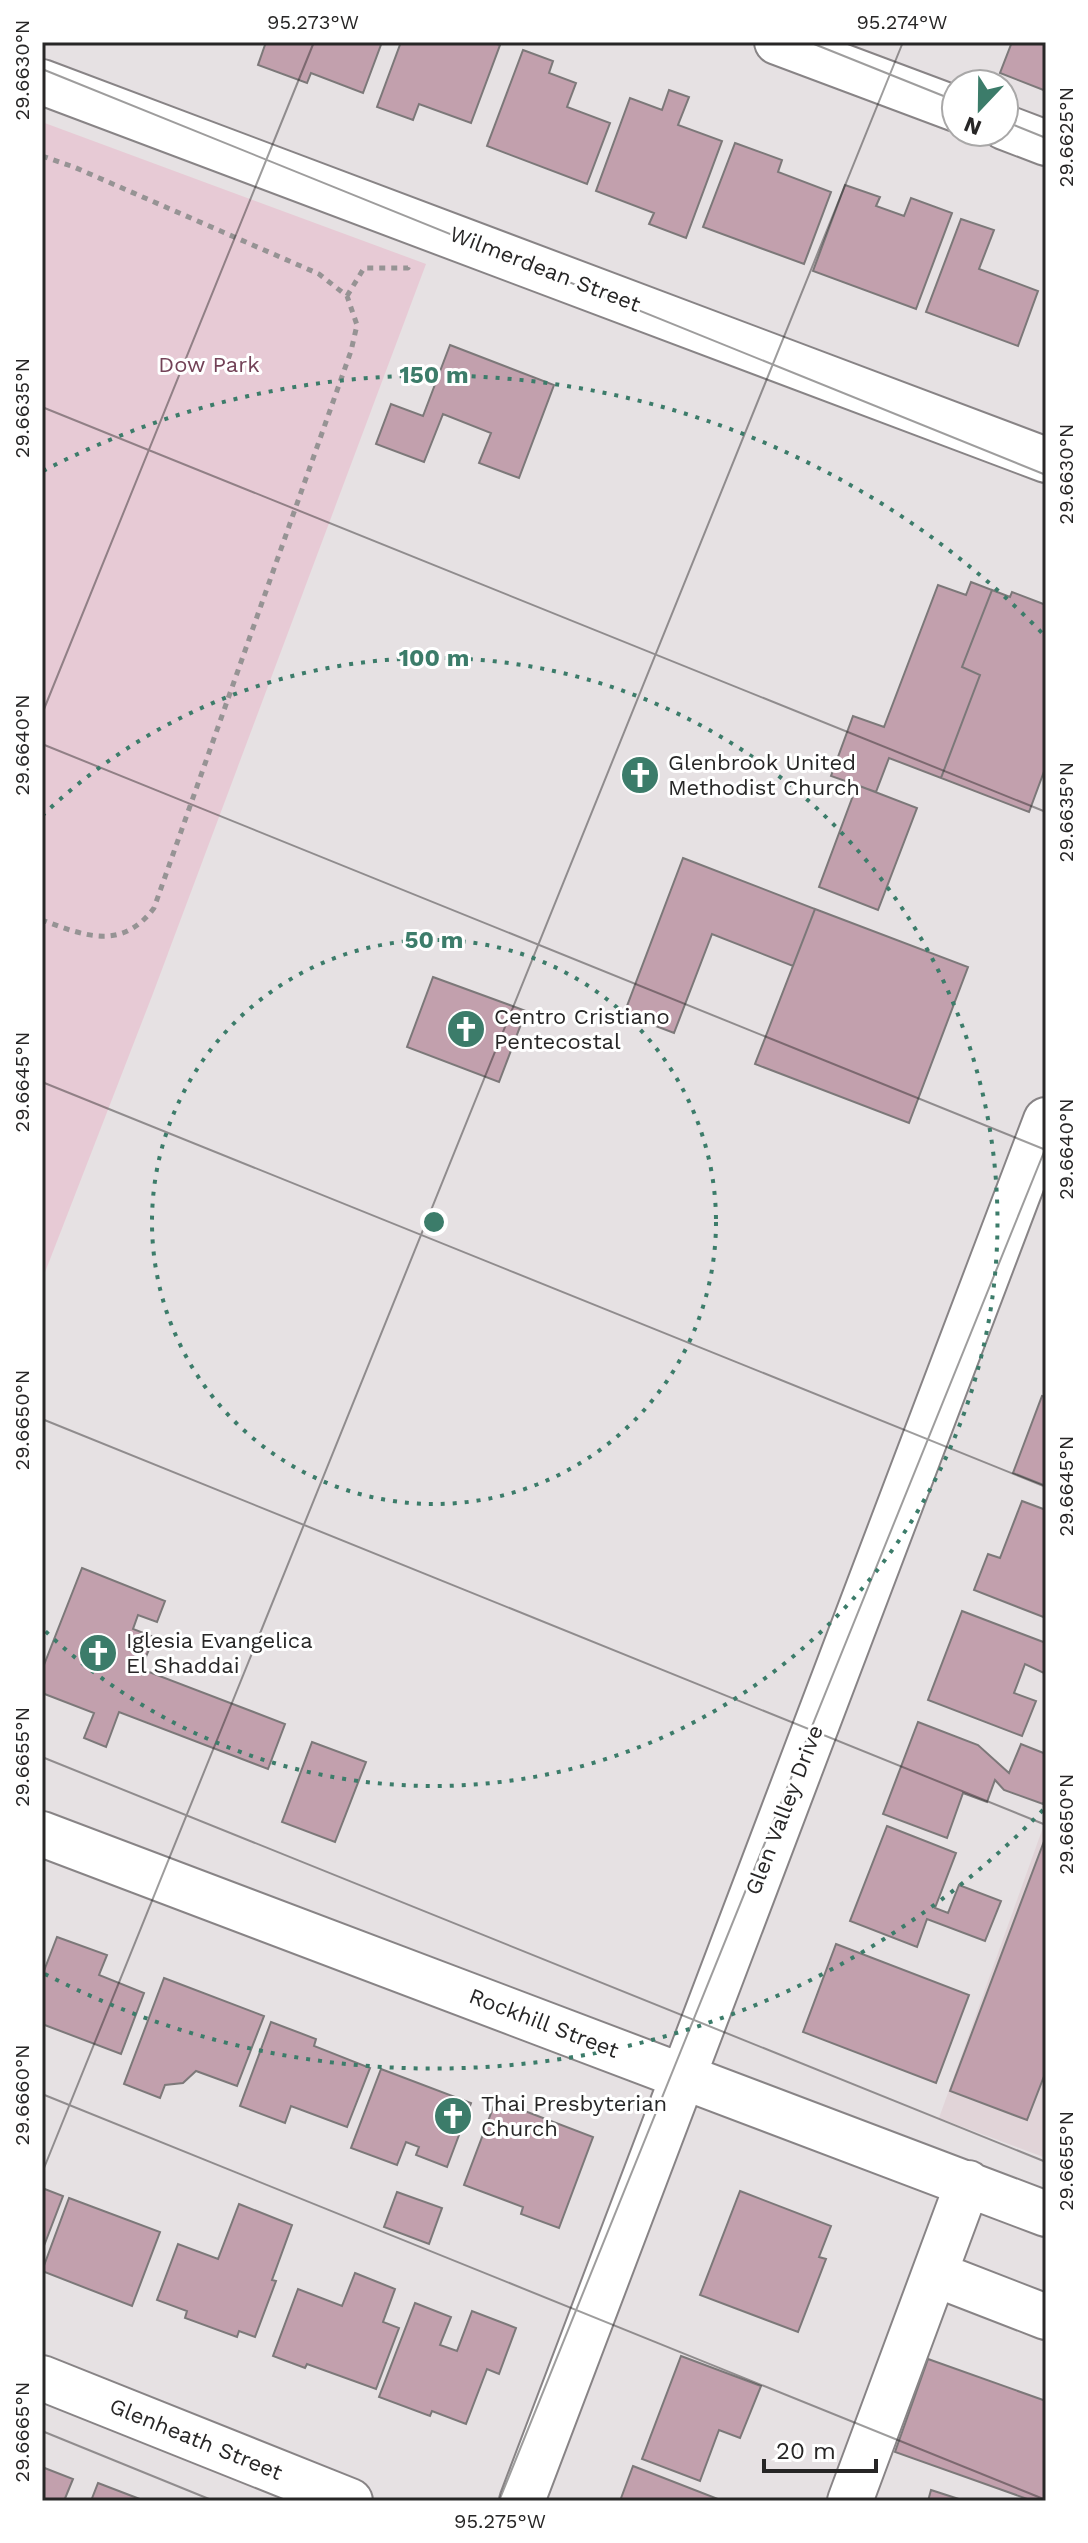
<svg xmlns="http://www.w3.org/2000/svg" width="1088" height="2543" font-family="'Work Sans',sans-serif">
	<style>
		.built { fill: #e1d4d8 }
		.green { fill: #e7cad5 }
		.building { fill: #c2a0ad; stroke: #7c7879; stroke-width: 2 }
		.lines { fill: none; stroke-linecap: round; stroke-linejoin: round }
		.minor-casing { stroke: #888486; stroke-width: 48 }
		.path { stroke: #969394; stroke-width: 5; stroke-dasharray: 6 6; stroke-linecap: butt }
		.minor { stroke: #fff; stroke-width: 44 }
		.ticks { fill: none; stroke: #272626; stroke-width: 2; stroke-opacity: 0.45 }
		.ring { fill: none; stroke: #3c7c6a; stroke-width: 4; stroke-dasharray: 4 8 }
		.labels { text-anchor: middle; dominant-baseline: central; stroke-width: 6; stroke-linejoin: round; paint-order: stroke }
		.street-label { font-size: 22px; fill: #272626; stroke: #fff }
		.park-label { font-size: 22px; fill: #734257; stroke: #fff }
		.poi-label { font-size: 22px; fill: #272626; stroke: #fff; text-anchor: start }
		.centre { fill: #3c7c6a; stroke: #fff; stroke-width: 4 }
		.ring-label { font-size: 24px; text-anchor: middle; font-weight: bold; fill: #3c7c6a; stroke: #fff; stroke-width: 6; stroke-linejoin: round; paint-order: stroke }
		.neatline { fill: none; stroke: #272626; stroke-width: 3 }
		.ticks-label { font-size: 20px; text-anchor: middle; fill: #272626 }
	</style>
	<rect width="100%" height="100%" fill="#e6e1e3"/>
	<path class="built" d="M1046 1819V2158L939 2118Z"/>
	<path class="green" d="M42 122 426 264 152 996 42 1280Z"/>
	<path class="building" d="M266 42H382L363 93 311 73 307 83 258 65Z
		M401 42H491L500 45 471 123 419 104 413 120 377 107Z
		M1012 42H1046V91L1000 73Z
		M523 50 553 61 549 73 576 83 567 107 610 123 587 184 487 146Z
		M669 90 689 97 678 125 722 141 686 238 649 224 654 213 596 191 630 98 662 110Z
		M735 143 782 160 778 172 831 192 804 264 703 227Z
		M845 185 880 197 876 206 904 216 911 198 952 213 916 309 813 271Z
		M961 219 994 230 979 269 1038 291 1018 346 926 312Z
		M450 345 554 385 519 478 479 463 491 433 443 414 424 462 376 444 391 404 423 416Z
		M971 582 992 590 962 667 980 675 941 778 889 758 876 792 831 776 853 716 884 727 938 585 966 595Z
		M992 590 1010 597 1012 592 1046 605V766L1029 812 941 778 980 675 962 667Z
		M857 785 917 808 878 910 819 887Z
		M683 858 815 909 793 966 712 934 674 1033 624 1014Z
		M815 909 968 967 909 1123 755 1064Z
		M433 977 526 1011 499 1082 407 1047Z
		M1042 1396 1046 1397V1486L1013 1473Z
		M1022 1501 1046 1510V1618L974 1590 988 1554 1000 1558Z
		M82 1568 165 1601 157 1622 138 1615 133 1629 154 1637 141 1669 285 1724 268 1769 119 1712 106 1747 84 1738 94 1713 42 1693V1670Z
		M962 1611 1046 1643V1674L1025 1664 1014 1693 1036 1701 1022 1736 928 1700Z
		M918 1722 978 1745 1009 1773 1021 1744 1046 1754V1797L1043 1804 1004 1790 995 1780 987 1802 963 1793 947 1838 883 1814Z
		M312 1742 366 1762 335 1842 282 1822Z
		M887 1826 956 1853 935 1908 948 1913 959 1885 1001 1901 985 1941 927 1919 917 1947 850 1921Z
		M1046 1836V2071L1027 2120 950 2091Z
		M57 1937 107 1955 99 1975 144 1993 121 2054 42 2024V1976Z
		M836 1944 969 1995 936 2083 803 2032Z
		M164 1978 264 2016 237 2086 196 2071 183 2083 165 2085 160 2098 124 2084Z
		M271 2022 316 2039 314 2046 370 2068 347 2127 291 2106 285 2123 240 2106Z
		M381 2069 471 2103 447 2167 416 2155 419 2147 406 2142 397 2165 351 2148Z
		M496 2100 593 2137 559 2228 521 2214 523 2207 464 2185Z
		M42 2188 63 2196 42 2251Z
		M740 2191 831 2226 819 2257 826 2259 798 2332 700 2295Z
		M397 2192 442 2208 429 2244 384 2227Z
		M69 2198 160 2232 132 2306 42 2271Z
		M239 2204 292 2225 272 2280 276 2281 255 2337 239 2331 237 2337 185 2318 187 2311 157 2300 178 2244 218 2259Z
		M355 2273 395 2289 383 2322 399 2328 376 2389 307 2364 305 2368 273 2356 298 2289 342 2306Z
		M415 2303 451 2317 440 2345 457 2351 472 2311 516 2328 499 2374 487 2369 466 2424 432 2411 430 2416 379 2397Z
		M681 2356 761 2386 740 2438 719 2430 700 2481 642 2459Z
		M928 2359 1046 2401V2501H1033L895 2452Z
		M633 2466 718 2499 717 2501H620Z
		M42 2467 73 2479 64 2501H42Z
		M98 2483 145 2501H91Z
		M931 2490 965 2501H928Z"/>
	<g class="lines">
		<g class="minor-casing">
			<path id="minor" d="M777 42 956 109
				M42 82 1046 460
				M1004 127 1046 143
				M42 1834 1046 2214
				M935 2274 1046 2317
				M42 2378 350 2501
				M522 2501 1046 1120
				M850 2501 968 2183"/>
		</g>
		<path class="path" d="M42 156 74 167 319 274 347 296 357 325 351 351 154 908C122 951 85 936 42 920
			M347 296 364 268H408L411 262"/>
		<use href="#minor" class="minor"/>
	</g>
	<path class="ticks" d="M809 42 956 101M42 69 1046 475M1004 121 1046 138M42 407 1046 812M42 714 314 42M42 744 1046 1150M42 1082 1046 1487M42 1419 1046 1825M42 1757 1046 2162M42 2094 1046 2500M42 2173 903 42M42 2431 214 2501M499 2501 1046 1147"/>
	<g class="ring">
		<circle cx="434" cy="1222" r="282"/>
		<path d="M42 816A564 564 0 1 1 42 1628"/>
		<path d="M1043 1810A847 847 0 0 1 43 1973M43 471A847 847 0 0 1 1043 634"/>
	</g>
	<defs>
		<g id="church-disc" transform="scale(2)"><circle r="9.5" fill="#3c7c6a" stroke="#fff"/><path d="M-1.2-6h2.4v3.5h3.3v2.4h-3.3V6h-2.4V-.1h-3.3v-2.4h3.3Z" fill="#fff"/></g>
	</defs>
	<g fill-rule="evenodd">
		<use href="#church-disc" x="640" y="775"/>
		<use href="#church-disc" x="466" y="1029"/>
		<use href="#church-disc" x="98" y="1653"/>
		<use href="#church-disc" x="453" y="2116"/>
	</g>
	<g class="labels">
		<g class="street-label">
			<text transform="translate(545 269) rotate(21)">Wilmerdean Street</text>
			<text transform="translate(784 1810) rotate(-69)">Glen Valley Drive</text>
			<text transform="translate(544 2023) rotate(21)">Rockhill Street</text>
			<text transform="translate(196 2439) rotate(22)">Glenheath Street</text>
		</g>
		<g class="park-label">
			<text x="209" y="364">Dow Park</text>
		</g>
		<g class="poi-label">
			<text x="668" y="762">Glenbrook United<tspan x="668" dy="25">Methodist Church</tspan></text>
			<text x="494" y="1016">Centro Cristiano<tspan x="494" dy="25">Pentecostal</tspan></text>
			<text x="126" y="1640">Iglesia Evangelica<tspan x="126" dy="25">El Shaddai</tspan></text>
			<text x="481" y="2103">Thai Presbyterian<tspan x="481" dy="25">Church</tspan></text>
		</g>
	</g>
	<circle cx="434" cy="1222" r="12" class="centre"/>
	<g class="ring-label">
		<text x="434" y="383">150 m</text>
		<text x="434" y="666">100 m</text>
		<text x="434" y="948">50 m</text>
	</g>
	<rect width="1088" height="2543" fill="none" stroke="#ffffff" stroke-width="88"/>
	<g transform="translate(980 108) rotate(202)"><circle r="38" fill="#ffffff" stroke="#a9a8a8" stroke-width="2"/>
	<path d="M0-6L14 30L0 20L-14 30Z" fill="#3c7c6a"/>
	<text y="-12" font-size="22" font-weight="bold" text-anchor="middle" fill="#272626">N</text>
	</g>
	<path d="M764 2459v12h112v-12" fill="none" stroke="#272626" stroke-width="4"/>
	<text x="776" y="2459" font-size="24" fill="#272626" stroke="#ffffff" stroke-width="6" paint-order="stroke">20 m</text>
	<rect x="44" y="44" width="1000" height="2455" class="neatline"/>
	<g class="ticks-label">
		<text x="313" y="29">95.273°W</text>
		<text x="902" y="29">95.274°W</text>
		<text transform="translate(22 70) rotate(-90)" y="7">29.6630°N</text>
		<text transform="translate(1066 137) rotate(-90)" y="7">29.6625°N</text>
		<text transform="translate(22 408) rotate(-90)" y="7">29.6635°N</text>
		<text transform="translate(1066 474) rotate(-90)" y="7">29.6630°N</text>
		<text transform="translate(22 745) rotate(-90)" y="7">29.6640°N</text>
		<text transform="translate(1066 812) rotate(-90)" y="7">29.6635°N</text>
		<text transform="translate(22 1082) rotate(-90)" y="7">29.6645°N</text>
		<text transform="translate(1066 1149) rotate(-90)" y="7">29.6640°N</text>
		<text transform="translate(22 1420) rotate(-90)" y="7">29.6650°N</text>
		<text transform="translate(1066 1486) rotate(-90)" y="7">29.6645°N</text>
		<text transform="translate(22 1757) rotate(-90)" y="7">29.6655°N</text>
		<text transform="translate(1066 1824) rotate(-90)" y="7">29.6650°N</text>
		<text transform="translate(22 2095) rotate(-90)" y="7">29.6660°N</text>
		<text transform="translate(1066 2161) rotate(-90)" y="7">29.6655°N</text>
		<text transform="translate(22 2432) rotate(-90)" y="7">29.6665°N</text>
		<text x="500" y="2528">95.275°W</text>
	</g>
</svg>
